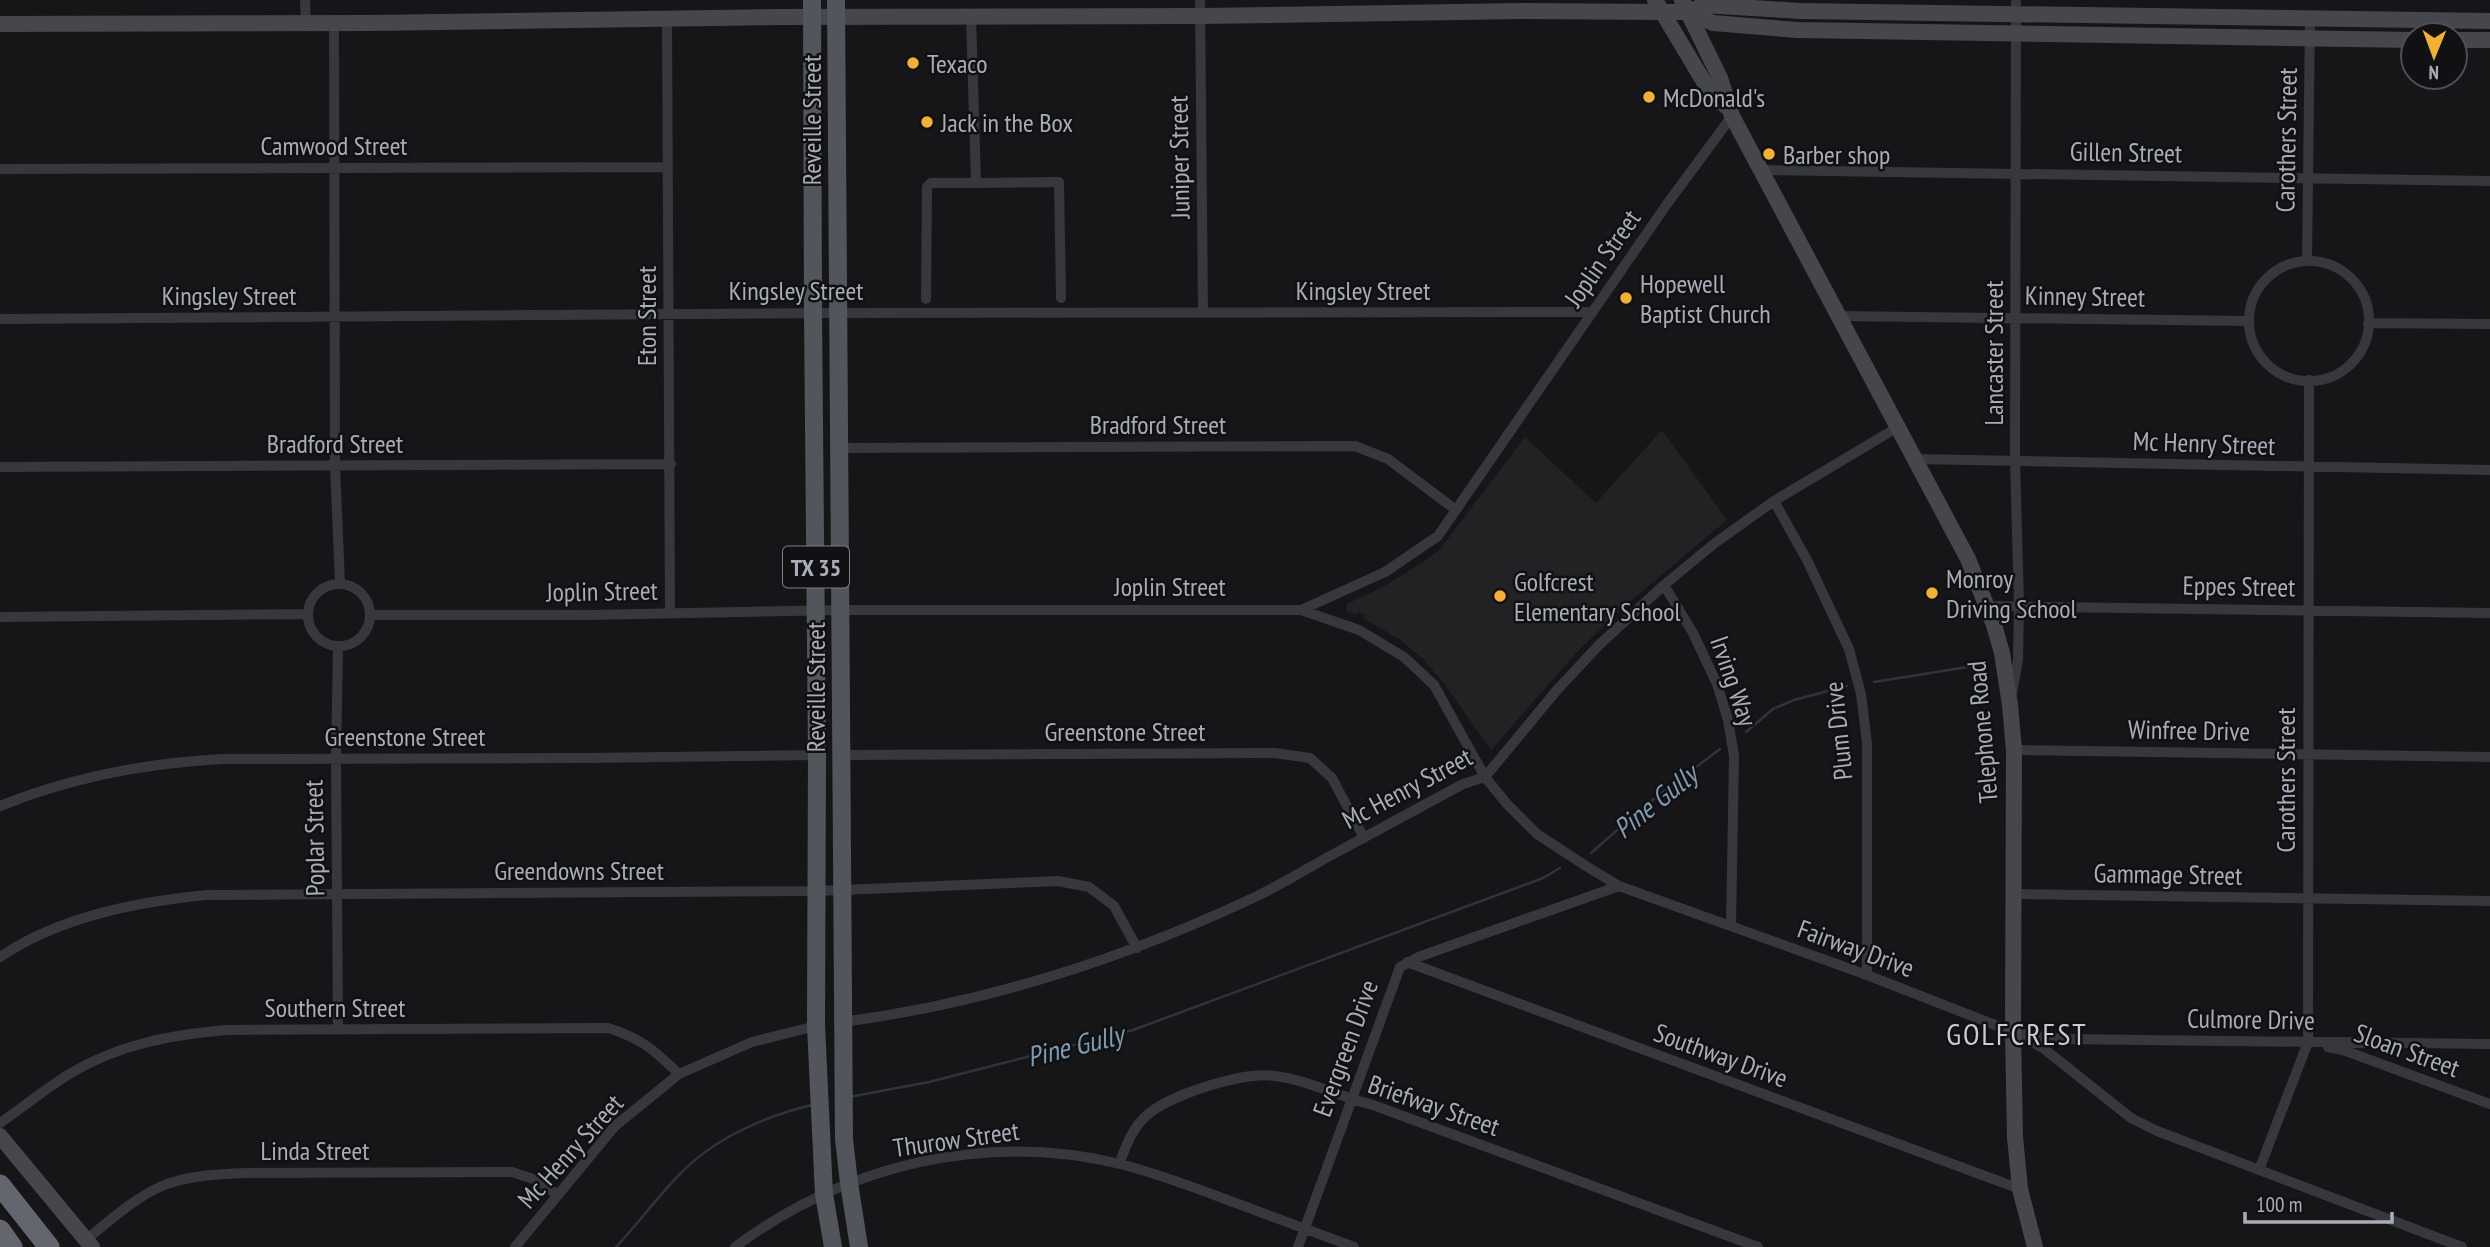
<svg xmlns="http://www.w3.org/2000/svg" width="2490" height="1247" font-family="'PT Sans Narrow',sans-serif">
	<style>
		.built { fill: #222225 }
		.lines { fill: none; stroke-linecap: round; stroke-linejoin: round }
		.stream { stroke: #2c353c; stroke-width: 2.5 }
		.street { stroke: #37383d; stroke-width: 10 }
		.secondary { stroke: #45474d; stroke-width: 16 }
		.primary { stroke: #53555c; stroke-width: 18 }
		.highway { stroke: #63666e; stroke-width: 21 }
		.poi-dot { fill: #f2b134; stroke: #111113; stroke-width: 2.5 }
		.labels { text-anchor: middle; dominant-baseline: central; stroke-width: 5; stroke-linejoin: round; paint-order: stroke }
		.shield { fill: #111113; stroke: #7b7e86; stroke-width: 2 }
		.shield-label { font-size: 24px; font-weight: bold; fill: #a8adb8 }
		.poi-label { font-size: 26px; fill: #a8adb8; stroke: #111113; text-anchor: start }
		.street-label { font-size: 26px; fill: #a8adb8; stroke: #111113 }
		.water-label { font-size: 28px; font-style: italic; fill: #7f9bb3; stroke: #111113 }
		.quarter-label { font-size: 30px; letter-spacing: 2px; fill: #c9ccd4; stroke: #111113 }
	</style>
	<rect width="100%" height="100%" fill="#161618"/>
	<path class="built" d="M1662 430 1727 520 1620 610 1576 653 1491 750 1443 682 1423 659 1399 639 1363 618 1364 614 1359 612 1357 615 1347 612V604L1381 588 1425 561 1440 549 1525 437 1596 503Z"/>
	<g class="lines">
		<path class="stream" d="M1874 682 1980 665
			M1746 732 1773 709 1794 700 1847 686
			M1591 853 1646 805 1720 749
			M849 1097 929 1082 1133 1030 1543 878 1560 868
			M616 1247C638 1224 657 1197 680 1174 713 1139 765 1116 812 1105"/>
		<path class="street" d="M305 0 306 24
			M1200 0 1203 313
			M971 16 976 183 1059 182 1061 298
			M667 19 670 612
			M334 24 335 466 340 583
			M0 169 668 167
			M1760 170 2490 181
			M2307 261 2310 19
			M2249 321a60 60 0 1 1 120 0a60 60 0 1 1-120 0Z
			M926 299 927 187 931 183H976
			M1837 316 2249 321
			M0 319 838 313 1592 312
			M2368 323 2490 324
			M840 448 1355 446 1388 459 1456 510
			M1916 459 2490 470
			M0 467 671 464
			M1774 501 1807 560 1849 649 1861 694 1867 743V975
			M308 615a31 31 0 1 1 62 0a31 31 0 1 1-62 0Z
			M1664 585 1693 633 1717 684 1728 720 1734 756 1731 926
			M1987 606 2490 613
			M1301 610 1359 630 1404 657 1434 685 1485 777 1507 804 1537 834 1586 866 1619 886 1867 975 2013 1032 2043 1048 2131 1118 2157 1131 2462 1247
			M371 615H589L841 610H1301L1385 572 1438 536 1667 204 1732 116
			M0 617 307 614
			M2012 693 2018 660 2019 605 2015 460 2016 0
			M2014 750 2490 757
			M842 755 1275 753 1310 758 1332 778 1364 838
			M0 806C72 777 146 763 223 759L585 758 817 755
			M2014 894 2490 901
			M0 957C59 917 136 902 206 895L816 891 1058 881 1089 887 1114 906 1137 948
			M1407 962 2020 1189
			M843 1022C986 1003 1123 959 1253 898 1279 886 1303 871 1328 857 1373 833 1418 808 1463 784L1485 777 1557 690 1599 645 1664 585 1715 543 1774 501 1898 427
			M338 1030 336 759 338 646
			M2024 1034 2061 1039 2490 1044
			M2328 1047 2343 1050 2490 1104
			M0 1123C24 1107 46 1088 71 1073 120 1044 171 1035 226 1030L608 1028C641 1038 654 1050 679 1074
			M1119 1164C1126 1147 1131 1130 1145 1117 1168 1095 1243 1071 1275 1076 1308 1080 1340 1097 1373 1105L1758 1247
			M2259 1170 2308 1042 2309 380
			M85 1240C109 1222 134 1198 162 1186 189 1175 221 1174 249 1173L512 1172 539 1181 557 1195
			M515 1247 615 1126 679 1074 752 1042 816 1026
			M735 1247C845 1165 986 1131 1120 1164 1156 1173 1190 1186 1225 1199 1268 1215 1311 1231 1354 1247
			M1298 1247 1400 967 1421 956 1619 886"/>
		<path class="secondary" d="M1655 0 1707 87 1727 107
			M1682 0 1720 78 1732 116 1968 559 1994 625 2002 653 2010 705 2014 750 2013 1032 2015 1137 2020 1189 2035 1247
			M1688 12 1713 23 1797 30 2413 40
			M0 24 370 23 778 17 1201 16 1520 11 1661 12H1688L1704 5 1801 11 2490 21
			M2455 40H2490
			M0 1136 92 1247"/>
		<path class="primary" d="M812 0 813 313 817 755 816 1026 824 1194 833 1247
			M836 0 844 1139 849 1183 859 1247"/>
		<path class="highway" d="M0 1185 49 1247
			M0 1230 12 1247"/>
	</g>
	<g class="poi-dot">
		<circle cx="913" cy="63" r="7"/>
		<circle cx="1649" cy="97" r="7"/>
		<circle cx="927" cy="122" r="7"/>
		<circle cx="1769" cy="154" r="7"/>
		<circle cx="1626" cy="298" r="7"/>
		<circle cx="1932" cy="593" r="7"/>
		<circle cx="1500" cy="596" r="7"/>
	</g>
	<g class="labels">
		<rect class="shield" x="783" y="546.5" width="66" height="41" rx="5"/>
		<g class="shield-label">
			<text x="816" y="567">TX 35</text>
		</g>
		<g class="poi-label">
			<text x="927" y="63">Texaco</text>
			<text x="1663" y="97">McDonald's</text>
			<text x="941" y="122">Jack in the Box</text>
			<text x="1783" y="154">Barber shop</text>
			<text x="1640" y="283">Hopewell<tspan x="1640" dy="30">Baptist Church</tspan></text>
			<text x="1946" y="578">Monroy<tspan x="1946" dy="30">Driving School</tspan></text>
			<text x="1514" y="581">Golfcrest<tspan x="1514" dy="30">Elementary School</tspan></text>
		</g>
		<g class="street-label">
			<text transform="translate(811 120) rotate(-90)">Reveille Street</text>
			<text transform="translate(2286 140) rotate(-89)">Carothers Street</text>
			<text x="334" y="145">Camwood Street</text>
			<text transform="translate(2126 152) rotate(1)">Gillen Street</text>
			<text transform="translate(1179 157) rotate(-91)">Juniper Street</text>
			<text transform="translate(1602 258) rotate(-55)">Joplin Street</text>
			<text x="796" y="290">Kingsley Street</text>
			<text x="1363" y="290">Kingsley Street</text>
			<text x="229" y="295">Kingsley Street</text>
			<text transform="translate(2085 296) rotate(1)">Kinney Street</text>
			<text transform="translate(646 316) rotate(-90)">Eton Street</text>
			<text transform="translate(1993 353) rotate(-90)">Lancaster Street</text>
			<text x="1158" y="424">Bradford Street</text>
			<text x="335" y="443">Bradford Street</text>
			<text transform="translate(2204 443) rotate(2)">Mc Henry Street</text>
			<text x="1170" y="586">Joplin Street</text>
			<text transform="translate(2239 586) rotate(1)">Eppes Street</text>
			<text transform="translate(602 591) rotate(-1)">Joplin Street</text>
			<text transform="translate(1734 681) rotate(71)">Irving Way</text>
			<text transform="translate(815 687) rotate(-90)">Reveille Street</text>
			<text transform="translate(2189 730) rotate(1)">Winfree Drive</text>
			<text x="1125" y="731">Greenstone Street</text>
			<text transform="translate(1838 731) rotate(-96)">Plum Drive</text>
			<text transform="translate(1982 732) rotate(-95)">Telephone Road</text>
			<text x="405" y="736">Greenstone Street</text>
			<text transform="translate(2285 780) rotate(-90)">Carothers Street</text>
			<text transform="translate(1407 788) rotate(-28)">Mc Henry Street</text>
			<text transform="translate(314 838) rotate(-91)">Poplar Street</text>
			<text x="579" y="870">Greendowns Street</text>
			<text transform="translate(2168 874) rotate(1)">Gammage Street</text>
			<text transform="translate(1856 948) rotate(20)">Fairway Drive</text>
			<text x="335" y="1007">Southern Street</text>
			<text transform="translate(2251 1019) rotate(1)">Culmore Drive</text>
			<text transform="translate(1345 1048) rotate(-70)">Evergreen Drive</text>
			<text transform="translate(2407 1050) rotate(20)">Sloan Street</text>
			<text transform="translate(1721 1055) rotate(20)">Southway Drive</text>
			<text transform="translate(1434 1105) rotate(19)">Briefway Street</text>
			<text transform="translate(956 1139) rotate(-8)">Thurow Street</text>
			<text x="315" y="1150">Linda Street</text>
			<text transform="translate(570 1151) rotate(-48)">Mc Henry Street</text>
		</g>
		<g class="water-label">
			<text transform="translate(1655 801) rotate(-39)">Pine Gully</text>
			<text transform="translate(1075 1045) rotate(-14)">Pine Gully</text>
		</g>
		<g class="quarter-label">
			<text x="2017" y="1033">GOLFCREST</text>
		</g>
	</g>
	<g transform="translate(2434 56) rotate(181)"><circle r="33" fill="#111113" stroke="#4d4f55" stroke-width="2"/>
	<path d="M0-5L12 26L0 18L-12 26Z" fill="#f2b134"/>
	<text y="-10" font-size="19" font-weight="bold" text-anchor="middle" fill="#a8adb8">N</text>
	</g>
	<path d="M2245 1212v10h147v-10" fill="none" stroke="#a8adb8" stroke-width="3.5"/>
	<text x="2256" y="1212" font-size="21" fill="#a8adb8" stroke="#111113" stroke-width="5" paint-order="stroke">100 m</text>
</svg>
